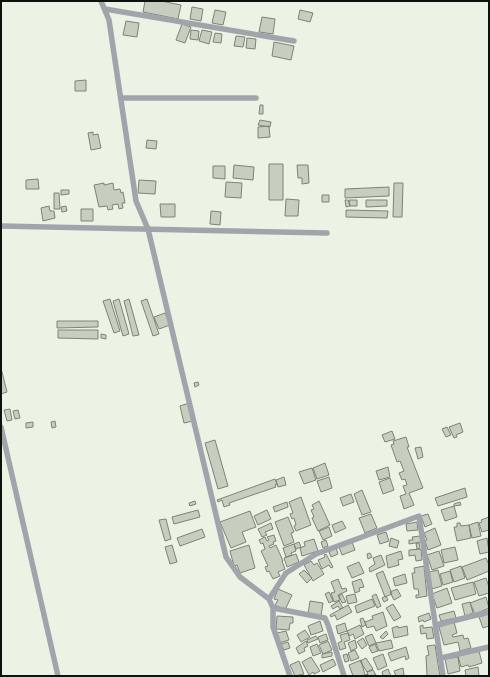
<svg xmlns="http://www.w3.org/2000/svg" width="490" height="677" font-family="'Zilla Slab',serif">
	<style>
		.building { fill: #c5cebf; stroke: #7c8476 }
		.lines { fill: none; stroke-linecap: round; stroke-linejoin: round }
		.minor { stroke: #a1a5ab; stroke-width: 5.5 }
	</style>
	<rect width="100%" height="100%" fill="#ebf3e4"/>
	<path class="building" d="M145 1H161L181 5 178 19 143 12Z
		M192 7 203 9 201 21 190 19Z
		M215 10 226 12 223 25 212 23Z
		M300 10 313 13 310 22 298 19Z
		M262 17 275 19 273 34 259 32Z
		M126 21 139 23 137 37 123 35Z
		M182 24 191 27 185 43 176 40Z
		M191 30 199 31 198 40 190 39Z
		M202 30 212 32 209 44 199 41Z
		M215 33 222 34 221 43 213 42Z
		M236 36 245 37 243 47 234 46Z
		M247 38 256 39 255 49 246 48Z
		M274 42 294 46 291 60 272 56Z
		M86 80V91H75V81Z
		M260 105H263V114H259Z
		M260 120 271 122 270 127 258 125Z
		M269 126 270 137 258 138V127Z
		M93 132V135L98 134 101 148 91 150 88 133Z
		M147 140 157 141 156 149 146 148Z
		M269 164H283V200H269Z
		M234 165 254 167 253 180 233 178Z
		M297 165H308L309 183 302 184V178H298Z
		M213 166H225V179L213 178Z
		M38 179 39 189H26V180Z
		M139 180 156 181 155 194 138 193Z
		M226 182 242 183 241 198 225 197Z
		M104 183V185L113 183 114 190 120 189 121 193 123 192 125 203H122L123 208 119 209 118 204 112 205 113 209 108 210 107 206 99 207 94 185Z
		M394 183H403L402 217H393Z
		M389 187V196L345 198V189Z
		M61 190H69V194L61 195Z
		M54 193H59L60 209H54Z
		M322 195H329V202H322Z
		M286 199 299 200 298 216H285Z
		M345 200H348L350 206 346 207Z
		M349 200H357V206H350Z
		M366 200H387V206L366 207Z
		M160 204H175V217H161Z
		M49 206 50 211H54L55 218 43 221 41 208Z
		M66 206 67 211 62 212 61 207Z
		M81 209H93V221H81Z
		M346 210 388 211 387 218 346 217Z
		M211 211 221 212 220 225 210 224Z
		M110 299 120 331 114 333 103 301Z
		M119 299 129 334 123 336 113 301Z
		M129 299 139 335 133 336 124 301Z
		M147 299 159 334 153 336 141 301Z
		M165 313 170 325 159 329 154 317Z
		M57 321H98V327L57 328Z
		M58 330H98V339L58 338Z
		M101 334 106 335V339L101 338Z
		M1 368 7 392 1 394Z
		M198 382 199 385 195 387 194 383Z
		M189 403 193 421 184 423 180 406Z
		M10 409 12 420 7 421 4 410Z
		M18 410 20 418 15 419 13 411Z
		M55 421 56 427 52 428 51 422Z
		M33 422V427L26 428V423Z
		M460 423 463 432 456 435 457 437 454 438 449 427Z
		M447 427 451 435 446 437 442 429Z
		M392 431 395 439 385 442 382 435Z
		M406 437 409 447H407L423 488 409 493 414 505 404 509 400 496 406 494 403 486 407 485 405 479 402 480 399 473 404 471 400 461 397 462 391 445 394 444 393 441Z
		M215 440 228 486 218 489 205 443Z
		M421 447 423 457 418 459 415 448Z
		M325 463 329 475 317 479 313 468Z
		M388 467 390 477 379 480 376 471Z
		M312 468 316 480 304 484 299 472Z
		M284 477 286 485 278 487 276 480Z
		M329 477 332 488 321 492 317 481Z
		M390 478 394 490 383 494 379 482Z
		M275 479 277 484 275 485 276 487 229 503 230 505 224 507 222 500 218 502 217 500Z
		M465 488 467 497 438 506 435 498Z
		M362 490 371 512 362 515 354 494Z
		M351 494 354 502 343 506 340 498Z
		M301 497 311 525 296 531 294 526 296 525 294 518 292 519 290 514 293 513 289 502Z
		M195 501 196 504 190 506 189 503Z
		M319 501 330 525 318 531 312 518 314 517 311 510 314 509 312 505Z
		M287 502 288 507 275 512 273 507Z
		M460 502 461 505 454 506V504Z
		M454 506 457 517 445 521 441 510Z
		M198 510 200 517 174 524 172 517Z
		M267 510 271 519 258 525 254 516Z
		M250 511 256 527 242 532 246 542 231 548 220 522Z
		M371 514 377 528 365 533 359 518Z
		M428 514 432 524 425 527 421 516Z
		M288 517 294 532 291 533 294 542 284 546 275 522Z
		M489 517V530L482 532 479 523 482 522 481 520Z
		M166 519 171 539 165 541 159 520Z
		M342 521 346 528 335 533 332 525Z
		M417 522 418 530 407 531 406 524Z
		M478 522 481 536 472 538 469 525Z
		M271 523 273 529 265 532 267 535 262 537 258 529Z
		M457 523H460L461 526 469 525 471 538 457 541 454 527H457Z
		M329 527 332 536 323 540 319 531Z
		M435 528 441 545 428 550 425 541 427 540 424 533Z
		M202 529 205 537 180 546 177 538Z
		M386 532 389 541 380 544 377 535Z
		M274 535 276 541 273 542 274 544 269 546 270 548 276 545 283 561H282L285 569 278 572 280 576 273 579 269 571 267 572 265 567 268 566 261 551 265 549 263 543 261 544 259 540 265 537 267 541 269 540 267 537Z
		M420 536 421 542 409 544V540H413L412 537Z
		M391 538 399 541 397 548 389 546Z
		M487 538 489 552 480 554 477 541Z
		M314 539 318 551 302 556 300 548 305 546 304 542Z
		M326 540 328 546 323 548 321 542Z
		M299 542 301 547 296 549 294 544Z
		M352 542 355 550 342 555 339 547Z
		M416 543H419L420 548 417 549Z
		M294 544 296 551 291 553 292 555 286 557 283 548Z
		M172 545 177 562 170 564 165 547Z
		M249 545 255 568 240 573 237 565 234 566 230 551Z
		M455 547 458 560 444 563 441 550Z
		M336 548 338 554 331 557 329 552Z
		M421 549 422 560 416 561 415 555 409 556V550Z
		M401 551 403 559 398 560 399 565 388 568 386 556Z
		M439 551 444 566 432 570 427 555Z
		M370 553 372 557 368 559 367 554Z
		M296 554 299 562 287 567 284 558Z
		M326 554 333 567 331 568 329 565 322 569 318 560 325 557 324 555Z
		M381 555 385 565 370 572 369 568 375 564 373 558Z
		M486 558 489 565V571L467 580 462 567Z
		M311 561 314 565 317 563 324 574 313 581 304 565Z
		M359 562 364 573 352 578 347 567Z
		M424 566 427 596 416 598V595H419L418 589H414L412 573H415L414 568Z
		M461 566 465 578 454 582 450 570Z
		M304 570 312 578 307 583 299 574Z
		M438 570 442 586 432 589 429 572Z
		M383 571 392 594 385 597 376 574Z
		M450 571 453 582 443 585 440 574Z
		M405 574 407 583 395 586 393 578Z
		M486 578 489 587V593L479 596 474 582Z
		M338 579 342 589 346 588 347 591 338 595 340 600 334 602 331 593 335 592 331 582Z
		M361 579 364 587 359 588 360 591 355 593 352 582Z
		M473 582 476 594 455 600 451 588Z
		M447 588 452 603 437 608 432 594Z
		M278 589 292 595 285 610 275 605 278 600 274 599Z
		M397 589 401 596 394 600 390 592Z
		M329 592 333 601 329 603 325 594Z
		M342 594 346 602 342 603 339 596Z
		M355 594 357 602 348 604 346 596Z
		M376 594 381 606 377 608 372 596Z
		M386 596 388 600 384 602 382 598Z
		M486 597 489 608 475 614 470 603Z
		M372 599 375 606 357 613 355 606Z
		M310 601 323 603 321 616 308 614Z
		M339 601 343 608 340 609 338 606 333 609 331 606Z
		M470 602 473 613 465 616 462 604Z
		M393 604 401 617 394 621 386 608Z
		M348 605 352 612 337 620 335 615 331 617 330 615Z
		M454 611 456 618 441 621 439 615Z
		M383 612 387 626 376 631 374 626 367 628 365 622 373 619 372 616Z
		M429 613 431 619 424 622 423 620 419 622 418 617Z
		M489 614V626L483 628 479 617Z
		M277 616 293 617V623H290L289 630 276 629Z
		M363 618 366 625 362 627 360 619Z
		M320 621 323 631 311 635 308 626Z
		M454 622 457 633 452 635 453 637 463 635 464 639 468 638 471 648 460 651 458 642 444 645 439 627Z
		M345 623 347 631 338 634 336 626Z
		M360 625 364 634 355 639 353 634 350 636 347 631Z
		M423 625V628L432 627 434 638 427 639 426 633 421 634 420 626Z
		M398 626V628L407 626 408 635 394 638 392 628Z
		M305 630 310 637 301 642 297 635Z
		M286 631 289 640 279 643 277 633Z
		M386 631 388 634 383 639 380 637Z
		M348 633 350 640 344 642 346 648 340 650 338 643 342 641 340 635Z
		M326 634 328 640 320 643 318 637Z
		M372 634 376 643 369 646 365 637Z
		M316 636 318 639 308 643 307 640Z
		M363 638 367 645 362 649 357 642Z
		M355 640 357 648 351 651 348 643Z
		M391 640 393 648 379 651 376 643Z
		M306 641 308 646 304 648 305 651 299 654 296 648Z
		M328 641 332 650 323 654 319 645Z
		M288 642 290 648 284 650 281 644Z
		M317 644 321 653 313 656 310 647Z
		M375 644 378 651 372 653 369 647Z
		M435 645 440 676H427L426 656 429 655 427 646Z
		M406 647 409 658 406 660 405 656 391 661 388 653Z
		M355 650 359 658 351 661 348 653Z
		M479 651 482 663 469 667 468 665 461 667 458 656Z
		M332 652V656L322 658V654Z
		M347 654 349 661 345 662 343 655Z
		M383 654 387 666 378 670 373 658Z
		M311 657 320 671 314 674 313 672 309 675 302 662Z
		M458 657 460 671 448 674 445 659Z
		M366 658 373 669 367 672 360 661Z
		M333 659 336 665 323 672 320 665Z
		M361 660 365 675 368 674 363 676H353L349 665Z
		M299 661 304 674 295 676 290 665Z
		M478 667 479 676H466L465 670Z
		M403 668 404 675 396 676 394 671Z
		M388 669 391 676H380L383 675 382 672Z
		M373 670 376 675 365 676 368 675 367 672Z"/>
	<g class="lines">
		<path class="minor" d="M101 1 109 20 136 201 148 229 226 557 240 577 269 599 273 608V627L290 676
			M105 9 294 41
			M121 98H256
			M1 226 327 233
			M1 427 58 676
			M269 599 286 573 316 554 419 516 443 676
			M273 608 325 618 328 625 344 676
			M436 625 489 612
			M441 658 489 647"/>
	</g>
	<rect width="490" height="677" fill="none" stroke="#0e110c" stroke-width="4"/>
</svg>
